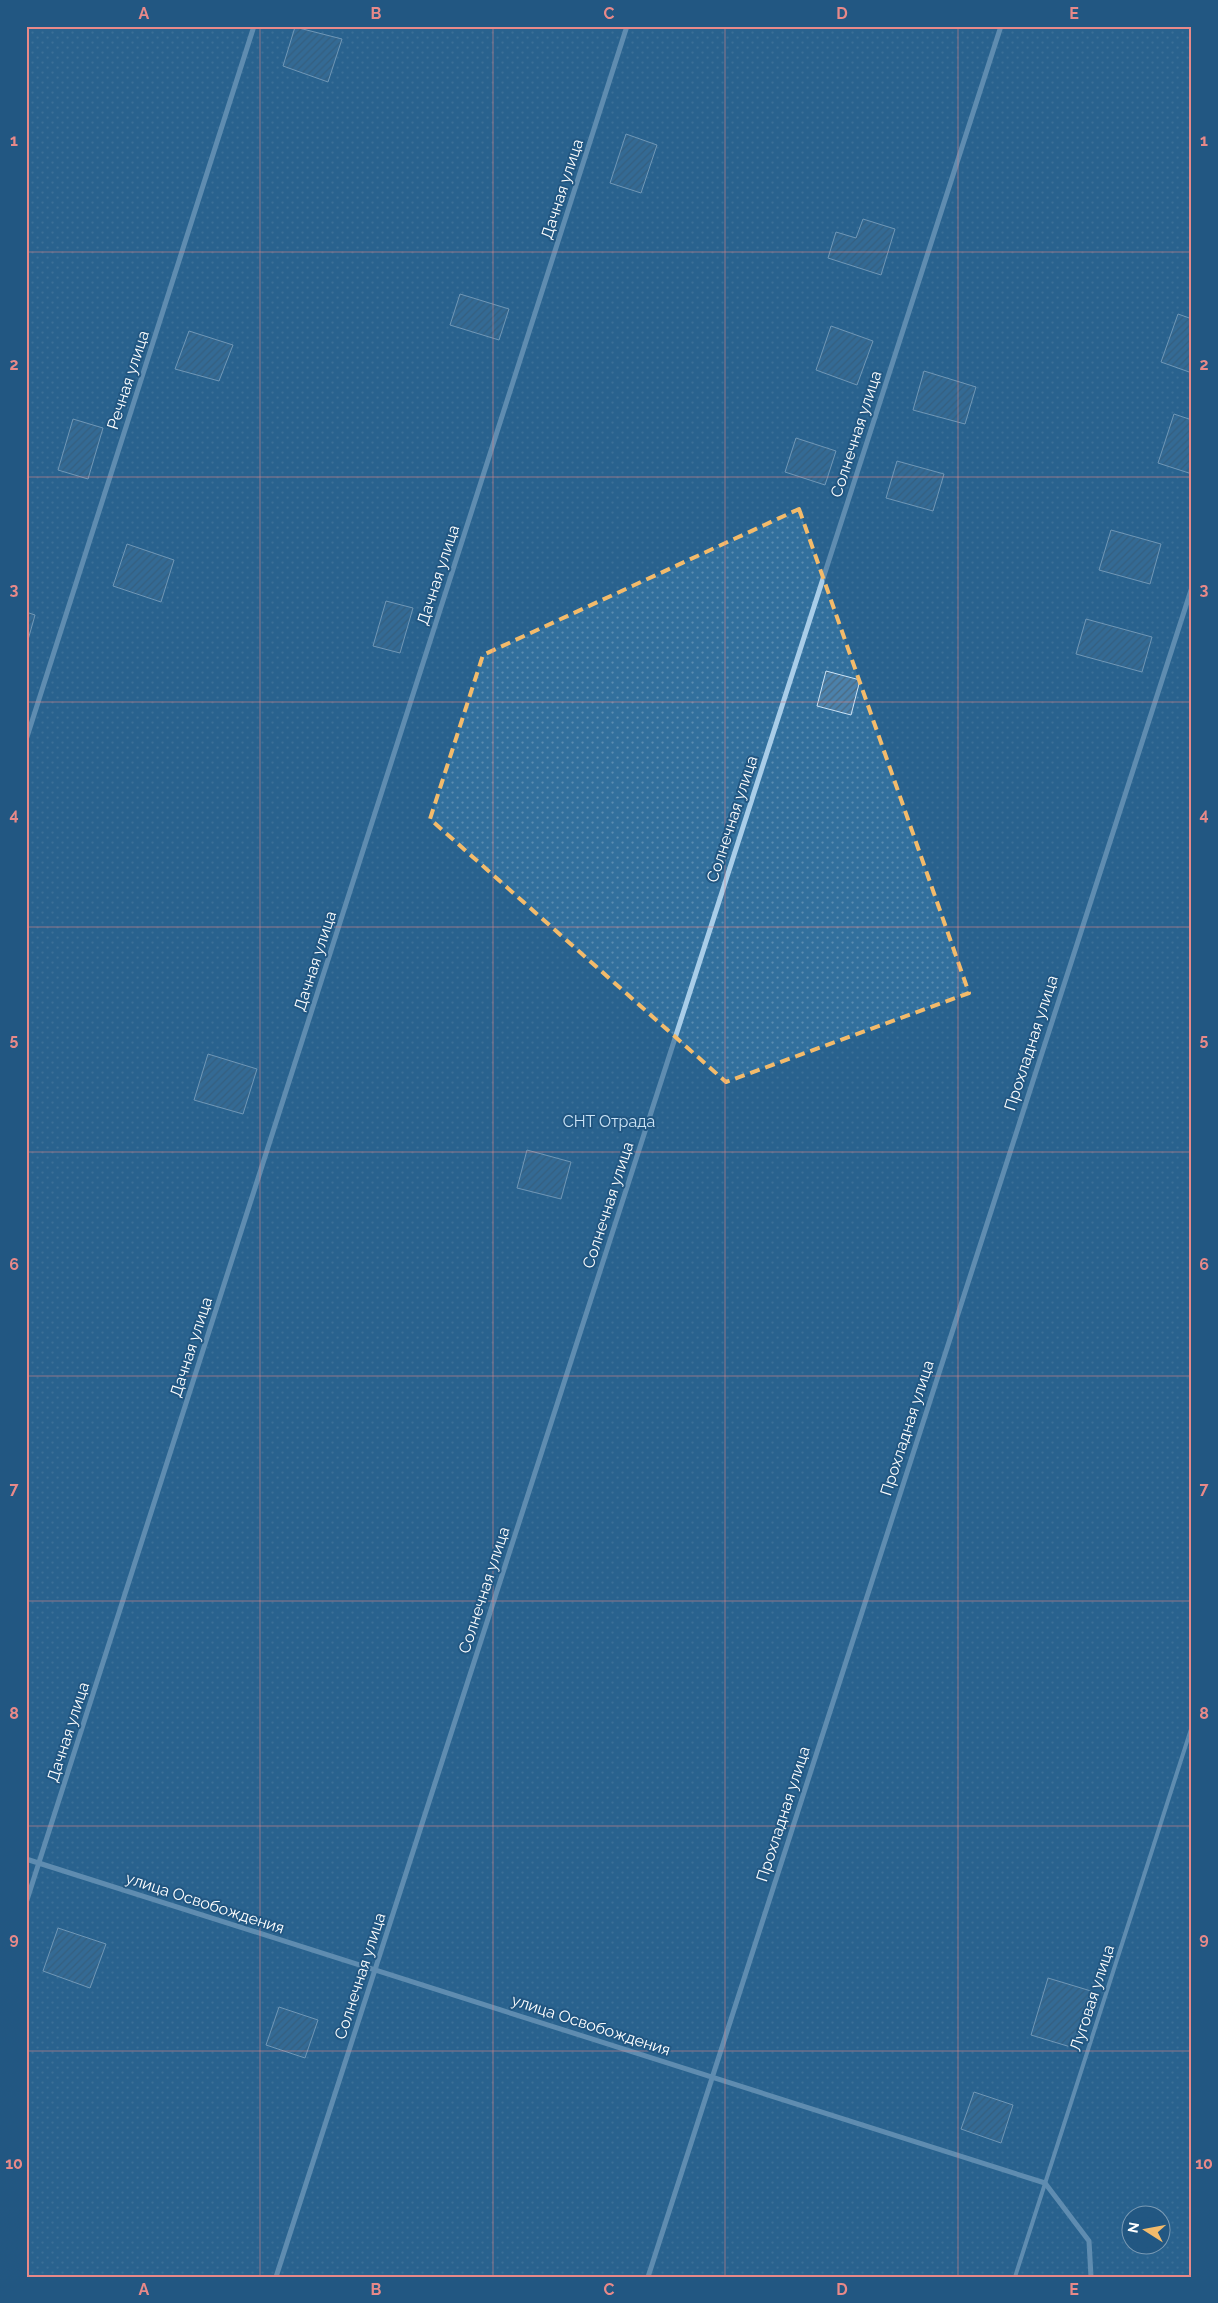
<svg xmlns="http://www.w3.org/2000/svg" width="1218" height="2303" font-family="Raleway,sans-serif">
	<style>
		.park { fill: url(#park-dots); fill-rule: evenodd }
		.building { fill: url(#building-hatch); stroke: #cde4f6 }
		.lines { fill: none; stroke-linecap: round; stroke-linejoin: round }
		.lane { stroke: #a9cde8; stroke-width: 4 }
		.street { stroke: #a9cde8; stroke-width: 5 }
		.marked { fill: none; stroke: #f3bb6b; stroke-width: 4; stroke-dasharray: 10 6; stroke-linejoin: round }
		.grid { fill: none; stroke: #e88989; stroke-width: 1; stroke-opacity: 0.55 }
		.labels { text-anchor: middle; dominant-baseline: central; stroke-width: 4; stroke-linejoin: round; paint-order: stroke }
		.street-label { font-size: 16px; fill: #fff; stroke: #225782 }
		.park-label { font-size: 16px; fill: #cde4f6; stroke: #225782 }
		.neatline { fill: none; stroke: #e88989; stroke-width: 2 }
		.grid-label { font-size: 16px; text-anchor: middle; font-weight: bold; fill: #e88989 }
	</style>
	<defs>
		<pattern id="park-dots" width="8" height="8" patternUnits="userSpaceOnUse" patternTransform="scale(1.25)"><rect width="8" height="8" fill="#32709d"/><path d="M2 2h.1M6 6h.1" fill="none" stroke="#5b8db1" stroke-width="1.8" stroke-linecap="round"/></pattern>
		<pattern id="building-hatch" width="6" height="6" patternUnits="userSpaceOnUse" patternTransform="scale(1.25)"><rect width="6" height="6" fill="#4b81ab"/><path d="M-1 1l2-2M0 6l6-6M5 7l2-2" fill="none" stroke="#4b6980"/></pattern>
	</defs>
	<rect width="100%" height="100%" fill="#225782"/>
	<path class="park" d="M26 26H1192V2277H26ZM1130 2216H1160V2246H1130Z"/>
	<path class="building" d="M295 27 342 39 328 82 283 66Z
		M626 134 657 145 641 193 610 183Z
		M863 219 895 229 881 275 828 258 836 232 856 238Z
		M460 294 509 309 499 340 450 325Z
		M1178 314 1192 319V373L1161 362Z
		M831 326 873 341 857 385 816 370Z
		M189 331 233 345 219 381 175 369Z
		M924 371 976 387 965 424 913 410Z
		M1174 414 1192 420V474L1158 463Z
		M73 419 103 428 88 479 58 470Z
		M796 438 836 451 825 485 785 472Z
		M897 461 944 474 933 511 886 498Z
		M1111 530 1161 544 1150 584 1099 570Z
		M127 544 174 560 161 602 113 586Z
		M386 601 413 608 400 653 373 646Z
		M26 612 35 615 26 647Z
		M1086 619 1152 637 1142 672 1076 654Z
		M826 671 860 680 851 715 817 706Z
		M208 1054 257 1069 243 1114 194 1100Z
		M527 1150 571 1162 561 1199 517 1188Z
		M58 1928 106 1944 90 1988 43 1971Z
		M1048 1978 1091 1991 1074 2048 1031 2035Z
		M279 2007 318 2020 305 2058 266 2045Z
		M974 2092 1013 2105 1001 2143 961 2129Z"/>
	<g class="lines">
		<path class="lane" d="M1015 2277 1192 1726"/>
		<path class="street" d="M26 740 254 26
			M26 1859 1045 2183 1089 2241 1091 2277
			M26 1903 627 26
			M276 2277 1001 26
			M648 2277 1192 587"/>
	</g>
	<path d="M0 0H1218V2303H0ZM799 509 969 993 726 1082 430 819 483 655Z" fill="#225782" fill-opacity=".55" fill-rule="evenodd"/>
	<path class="marked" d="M799 509 969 993 726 1082 430 819 483 655Z"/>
	<path class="grid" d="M260 26V2277M493 26V2277M725 26V2277M958 26V2277M26 252H1192M26 477H1192M26 702H1192M26 927H1192M26 1152H1192M26 1376H1192M26 1601H1192M26 1826H1192M26 2051H1192"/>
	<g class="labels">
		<g class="street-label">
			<text transform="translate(562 189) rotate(-72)">Дачная улица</text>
			<text transform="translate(128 380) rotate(-72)">Речная улица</text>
			<text transform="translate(856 434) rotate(-72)">Солнечная улица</text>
			<text transform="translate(438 575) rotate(-72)">Дачная улица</text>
			<text transform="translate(732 819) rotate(-72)">Солнечная улица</text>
			<text transform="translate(315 961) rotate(-72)">Дачная улица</text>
			<text transform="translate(1031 1043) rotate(-72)">Прохладная улица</text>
			<text transform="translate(608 1205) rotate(-72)">Солнечная улица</text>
			<text transform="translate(191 1347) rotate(-72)">Дачная улица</text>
			<text transform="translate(907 1428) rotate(-72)">Прохладная улица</text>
			<text transform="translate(484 1590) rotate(-72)">Солнечная улица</text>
			<text transform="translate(68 1732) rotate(-72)">Дачная улица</text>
			<text transform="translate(783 1814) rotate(-72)">Прохладная улица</text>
			<text transform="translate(205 1903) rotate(18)">улица Освобождения</text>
			<text transform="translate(360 1976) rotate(-72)">Солнечная улица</text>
			<text transform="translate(1092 1998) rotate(-72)">Луговая улица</text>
			<text transform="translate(591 2025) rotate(18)">улица Освобождения</text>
		</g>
		<g class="park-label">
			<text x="609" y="1121">СНТ Отрада</text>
		</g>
	</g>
	<rect width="1218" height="2303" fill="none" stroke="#225782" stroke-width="55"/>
	<g transform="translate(1146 2230) rotate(281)"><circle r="24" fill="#225782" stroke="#7a9ab4"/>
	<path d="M0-4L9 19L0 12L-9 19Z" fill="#f3bb6b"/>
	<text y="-8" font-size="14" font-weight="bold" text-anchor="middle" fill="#ffffff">N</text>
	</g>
	<rect x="28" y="28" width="1162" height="2248" class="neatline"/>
	<g class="grid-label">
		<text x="144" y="19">A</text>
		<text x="376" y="19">B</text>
		<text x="609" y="19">C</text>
		<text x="842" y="19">D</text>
		<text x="1074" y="19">E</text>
		<text x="14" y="146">1</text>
		<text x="1204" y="146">1</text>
		<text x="14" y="370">2</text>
		<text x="1204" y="370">2</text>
		<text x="14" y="595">3</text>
		<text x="1204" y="595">3</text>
		<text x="14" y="820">4</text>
		<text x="1204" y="820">4</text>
		<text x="14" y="1045">5</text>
		<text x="1204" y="1045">5</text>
		<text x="14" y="1270">6</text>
		<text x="1204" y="1270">6</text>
		<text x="14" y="1494">7</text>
		<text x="1204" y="1494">7</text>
		<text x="14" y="1719">8</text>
		<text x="1204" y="1719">8</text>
		<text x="14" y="1944">9</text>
		<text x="1204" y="1944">9</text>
		<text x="14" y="2169">10</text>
		<text x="1204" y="2169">10</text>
		<text x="144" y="2295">A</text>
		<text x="376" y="2295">B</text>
		<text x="609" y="2295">C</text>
		<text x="842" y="2295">D</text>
		<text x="1074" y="2295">E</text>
	</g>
</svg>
